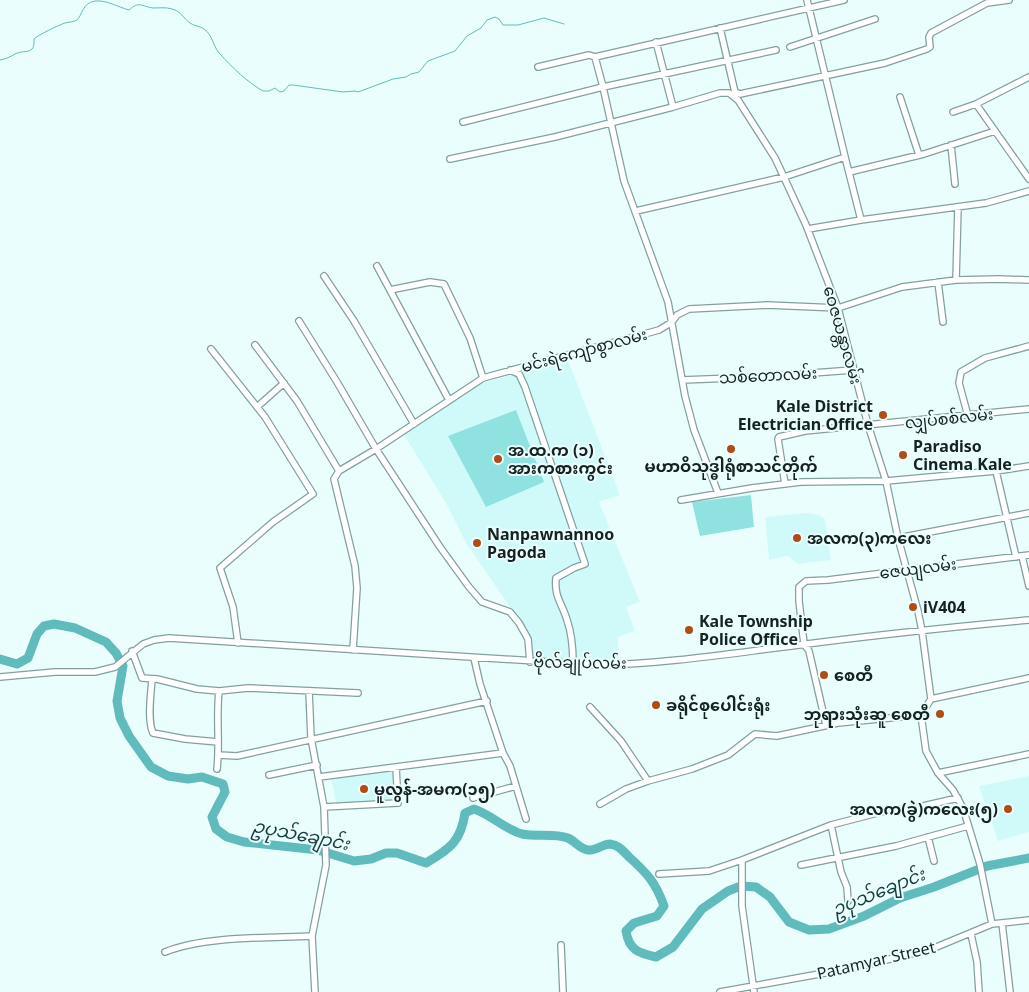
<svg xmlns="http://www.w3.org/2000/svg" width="1029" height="992" font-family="'Noto Sans','Noto Sans Myanmar',sans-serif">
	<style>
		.built { fill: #d0fafa }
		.green { fill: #90e2e1 }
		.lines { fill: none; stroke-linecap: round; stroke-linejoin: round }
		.stream { stroke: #60bcbc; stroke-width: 1 }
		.river { stroke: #60bcbc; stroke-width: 9 }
		.street-casing { stroke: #82a09f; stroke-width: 8 }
		.street { stroke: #fff; stroke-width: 5.5 }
		.poi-dot { fill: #b04d14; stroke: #ebfefe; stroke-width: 2 }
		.labels { text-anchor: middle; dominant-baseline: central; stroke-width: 4; stroke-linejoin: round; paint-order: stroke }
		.street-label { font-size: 16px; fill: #162222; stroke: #ebfefe }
		.poi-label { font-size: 16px; font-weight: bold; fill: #162222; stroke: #ebfefe; text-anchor: start }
		.water-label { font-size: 18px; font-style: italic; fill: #133e3f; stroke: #ebfefe }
	</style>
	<rect width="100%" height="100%" fill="#ebfefe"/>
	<path class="built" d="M568 360 620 495 599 502 640 602 626 607 635 631 618 637 619 662 533 658 532 639 466 543 446 503 404 435 482 383Z
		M807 513 819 515 825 519 831 560 798 564 788 556 769 560 765 517Z
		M393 771 396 801 336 803 331 776Z
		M1029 776V832L998 841 979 786Z"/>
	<path class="green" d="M516 410 544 482 486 507 448 436Z
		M751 495 754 527 700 536 692 502Z"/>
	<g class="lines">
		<path class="stream" d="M0 60C6 59 10 57 15 54 25 49 35 56 34 39 38 35 59 25 65 23 69 22 74 22 77 20 82 16 82 3 95 1 107 0 118 7 129 10 139 1 141 6 153 8 160 8 166 7 172 9 181 11 183 18 190 23 194 26 200 26 204 29 213 35 213 47 220 54 233 68 247 82 263 91H269L275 88 280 92 284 91 289 85H293L343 92 355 91 358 92 393 79 406 77 411 74 419 72 428 61 455 51 467 36 481 28 487 20 495 17 499 19 503 25H518L544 18 564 24"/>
		<path class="river" d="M0 659 17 664 28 658 37 634 44 626 54 624 75 628 106 642 116 653 123 666 117 701 120 718 129 736 151 767 168 776 188 779 202 777 223 784 225 792 212 817 216 829 227 837 244 842 318 850 354 861 371 859 386 853H397L426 863C450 849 461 841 465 813L474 809C492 815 504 829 522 834 537 837 554 833 568 838 575 841 580 849 588 850 595 851 603 844 610 844 619 845 623 851 629 857 647 873 656 883 664 906L657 916 634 923 626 931C629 950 638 953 656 957L673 947 702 909 728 891 741 886 756 887 770 897 789 922 809 930 829 929 864 916 900 898 934 887 987 866 1029 858"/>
		<g class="street-casing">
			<path id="street" d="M807 0 845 157
				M720 28 734 88 735 92 740 94 885 63 927 49 930 47 929 37 931 33 987 3 1009 0
				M656 42 673 107
				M790 47 875 19
				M595 57 844 0
				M538 67 589 55 595 57 603 87 624 181 668 302 685 396 694 430 718 493
				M900 97 919 155
				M976 104 1029 179
				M953 112 976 104 1029 77
				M463 122 603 87 776 50
				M951 145 955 184
				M450 159 555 137 673 107 720 93H729L738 100 775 158 806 225 838 308 868 425 886 481 898 538 918 611 922 631 931 699 921 715 926 751 938 773 953 790 963 808 980 864 992 924
				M849 172 924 154 995 131
				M636 211 784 177 845 157 861 220
				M808 229 861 220 986 203 1029 191
				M377 266 449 400
				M324 276 354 321 414 424
				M956 280 958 207
				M938 282 943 322
				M390 290 430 282 444 284 470 338 483 378
				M299 321 337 382 376 449 440 547 469 587 482 602 510 612 519 623 528 639 530 662
				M255 345 297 401 339 471
				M211 349 265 417 313 494 273 522 220 568 233 607 238 643
				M510 370 519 374 525 387 585 564 574 568 556 578C554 597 562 603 567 620 572 634 573 649 573 664
				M682 380 760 377 853 370
				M257 407 284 383
				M968 416 959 383 961 372 985 358 1029 346
				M996 471 1016 557
				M785 484 778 439 779 437 805 431 1029 409
				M681 500 752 488 801 482 886 481 996 471 1029 466
				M898 538 1029 513
				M1022 556 1029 586
				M353 650 357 588 355 566 334 479 339 471 376 449 483 378 659 330 672 322 677 315 689 309 767 305 838 308 902 287 956 280 999 279 1029 280
				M132 651 142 678 157 679 197 689 219 691 248 688 358 693
				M474 658 480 684 503 753 510 766 526 819
				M0 677 55 672H95L115 667 143 644 154 640 169 638 599 665C666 664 733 653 799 645 876 635 952 627 1029 620
				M152 679C151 693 147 720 153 733L185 739 218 742
				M931 699 1029 678
				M590 707 621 741 648 781
				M826 725 809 651 804 644 799 601V587L806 581 828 580 1029 555
				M218 755 237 756 487 701
				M217 769C220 743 216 717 219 691
				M938 773 1029 754
				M269 775 317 765
				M319 777 503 753
				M473 798 516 786
				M600 804 626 789 648 781 692 769 728 755 755 734 777 736 838 723 921 715
				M324 807 398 803 396 767
				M831 825 841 872 847 887 848 901
				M928 837 934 861
				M742 860V906L754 992
				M801 865 896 846 968 826
				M659 874 709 871 742 860 831 825 885 811 910 809 958 798
				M1002 923 1010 992
				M971 934 977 962 979 992
				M312 936 315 992
				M561 945 563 992
				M165 952C204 936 269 938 312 936L326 865 324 807 311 738 309 691
				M720 992 858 967 934 948 992 924 1029 920"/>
		</g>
		<use href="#street" class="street"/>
	</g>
	<g class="poi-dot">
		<circle cx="883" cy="415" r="5"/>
		<circle cx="731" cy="449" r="5"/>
		<circle cx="903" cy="455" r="5"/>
		<circle cx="498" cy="459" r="5"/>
		<circle cx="797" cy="538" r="5"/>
		<circle cx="477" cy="543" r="5"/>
		<circle cx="913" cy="607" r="5"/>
		<circle cx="689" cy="630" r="5"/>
		<circle cx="824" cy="675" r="5"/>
		<circle cx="656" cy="705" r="5"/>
		<circle cx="940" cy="714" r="5"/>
		<circle cx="364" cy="789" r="5"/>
		<circle cx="1008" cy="809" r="5"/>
	</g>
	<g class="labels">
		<g class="street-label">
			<text transform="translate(843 335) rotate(74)">ဝေဇယန္တာလမ်း</text>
			<text transform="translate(584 350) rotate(-15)">မင်းရဲကျော်စွာလမ်း</text>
			<text transform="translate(768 375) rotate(-3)">သစ်တောလမ်း</text>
			<text transform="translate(949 418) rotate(-6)">လျှပ်စစ်လမ်း</text>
			<text transform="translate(918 568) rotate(-7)">ဇေယျလမ်း</text>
			<text transform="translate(580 662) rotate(1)">ဗိုလ်ချုပ်လမ်း</text>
			<text transform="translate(876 960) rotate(-13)">Patamyar Street</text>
		</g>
		<g class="poi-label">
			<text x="873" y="406" text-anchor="end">Kale District<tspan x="873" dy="18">Electrician Office</tspan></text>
			<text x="913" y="446">Paradiso<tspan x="913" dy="18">Cinema Kale</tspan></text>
			<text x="508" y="450">အ.ထ.က (၁)<tspan x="508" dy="18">အားကစားကွင်း</tspan></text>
			<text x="731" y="466" text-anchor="middle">မဟာဝိသုဒ္ဓါရုံစာသင်တိုက်</text>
			<text x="487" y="534">Nanpawnannoo<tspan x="487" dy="18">Pagoda</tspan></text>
			<text x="807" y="538">အလက(၃)ကလေး</text>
			<text x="923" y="607">iV404</text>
			<text x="699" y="621">Kale Township<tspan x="699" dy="18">Police Office</tspan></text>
			<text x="834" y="675">စေတီ</text>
			<text x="666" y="705">ခရိုင်စုပေါင်းရုံး</text>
			<text x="930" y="714" text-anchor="end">ဘုရားသုံးဆူ စေတီ</text>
			<text x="374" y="789">မူလွန်-အမက(၁၅)</text>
			<text x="998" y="809" text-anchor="end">အလက(ခွဲ)ကလေး(၅)</text>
		</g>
		<g class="water-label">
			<text transform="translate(301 834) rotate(11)">ဥပုသ်ချောင်း</text>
			<text transform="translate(878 891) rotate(-22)">ဥပုသ်ချောင်း</text>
		</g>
	</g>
</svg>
